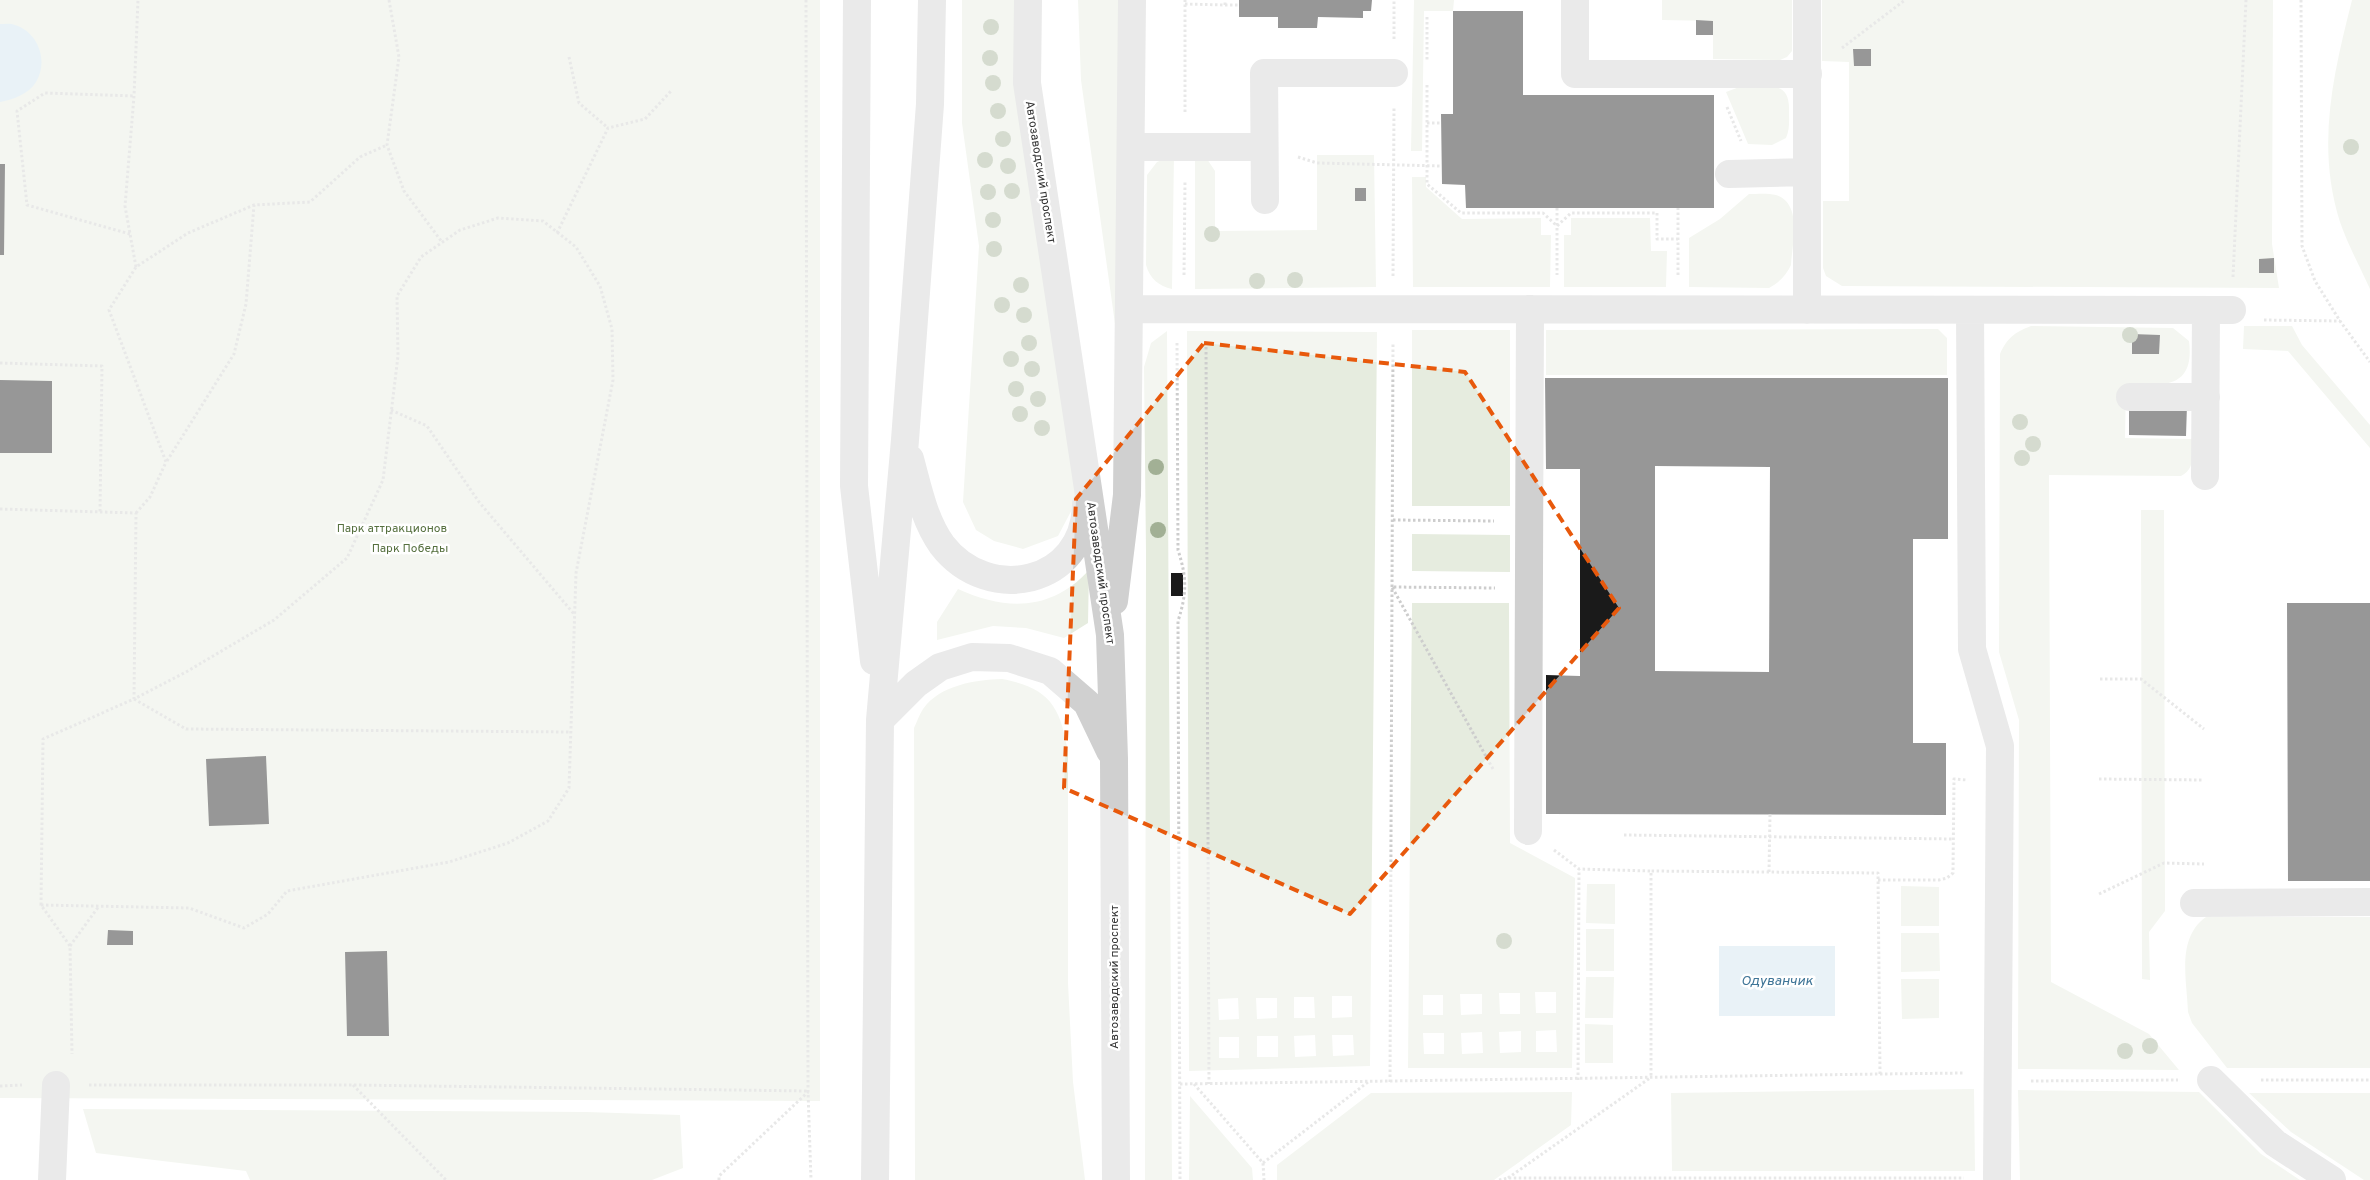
<svg xmlns="http://www.w3.org/2000/svg" width="2370" height="1180" font-family="Overpass,sans-serif">
	<style>
		.green { fill: #e6ecdf; fill-rule: evenodd }
		.water { fill: #cfe2ee }
		.building { fill: #1a1a1a; fill-rule: evenodd }
		.lines { fill: none; stroke-linecap: round; stroke-linejoin: round }
		.path { stroke: #cdcdcd; stroke-width: 3; stroke-dasharray: 2.5 2.5; stroke-linecap: butt }
		.minor { stroke: #d0d0d0; stroke-width: 28 }
		.tree { fill: #a2b095 }
		.marked { fill: none; stroke: #e8590c; stroke-width: 4; stroke-dasharray: 10 6; stroke-linejoin: round }
		.labels { text-anchor: middle; dominant-baseline: central; stroke-width: 5; stroke-linejoin: round; paint-order: stroke }
		.street-label { font-size: 12px; fill: #333; stroke: #fff }
		.park-label { font-size: 12px; fill: #56703f; stroke: #fff }
		.water-label { font-size: 14px; font-style: italic; fill: #3f7597; stroke: #fff }
	</style>
	<rect width="100%" height="100%" fill="#fff"/>
	<path class="green" d="M0 0H820V1101L0 1098Z
		M962 0H1015L1077 500 1058 536 1023 549 994 541 976 530 963 502 979 246 962 123Z
		M1078 0H1119L1116 331 1081 80Z
		M1414 0H1454L1453 11H1424L1422 151H1411Z
		M1662 0H1792V51L1787 57 1780 60 1713 59V21L1662 20Z
		M1822 0H2273L2272 244 2279 288 1842 286 1826 276 1823 268V201H1849V62L1822 61Z
		M2352 0H2370V289C2360 267 2348 245 2340 222 2316 146 2333 75 2352 0Z
		M1742 86C1766 87 1790 79 1789 110 1789 120 1790 129 1786 138L1772 145 1748 144 1726 92Z
		M1174 155 1172 289C1159 286 1150 279 1146 265L1147 175 1157 162Z
		M1195 155 1207 159 1215 171V231L1317 230V155H1374L1376 287 1195 289Z
		M1412 177H1426V187L1462 219 1541 218V235H1551L1550 287H1413Z
		M1749 194C1757 194 1768 193 1776 195 1803 204 1792 243 1791 265 1787 274 1779 283 1769 288L1689 287V238L1720 219Z
		M1571 218H1650L1651 251H1667L1666 287H1564V235H1571Z
		M2031 326 2173 328 2189 341C2195 390 2162 385 2126 386L2125 438 2192 439C2192 453 2196 469 2181 476L2049 475 2051 982 2149 1034 2179 1070 2018 1069 2019 720 1999 652 2000 354C2007 338 2015 332 2031 326Z
		M2244 326H2292L2302 345 2370 425V448L2288 351 2243 349Z
		M1938 329 1947 338V375H1546V330Z
		M1412 330H1510V506H1412Z
		M1167 331 1172 1180H1145L1146 553 1144 367 1151 343Z
		M1187 331 1377 332 1370 1066 1189 1071ZM1332 996H1352V1017L1332 1018ZM1294 997H1314L1315 1018H1294ZM1238 998 1239 1019 1219 1020 1218 999ZM1256 998H1277V1018L1257 1019ZM1315 1035 1316 1056 1295 1057 1294 1036ZM1332 1035H1353L1354 1055 1333 1056ZM1257 1036H1278V1057H1257ZM1219 1037H1239V1058H1219Z
		M2141 510H2164L2165 911 2149 932 2150 980 2142 979Z
		M1412 534 1510 535V572L1412 571Z
		M1089 570 1088 623 1064 638 1026 628 993 626 937 640V622L958 589C1006 611 1052 611 1089 570Z
		M1412 603H1509L1510 843 1575 878 1572 1068H1408ZM1556 992V1013H1536L1535 992ZM1499 993H1520V1014H1500ZM1460 994H1482V1014L1461 1015ZM1423 995H1443V1015H1423ZM1556 1030 1557 1052H1536V1031ZM1521 1031V1052L1500 1053 1499 1032ZM1482 1032 1483 1053 1462 1054 1461 1033ZM1423 1033H1444V1054H1424Z
		M1002 679C1050 688 1061 707 1068 754V983L1073 1082 1085 1180H915L914 728C917 722 919 715 923 709 940 685 975 680 1002 679Z
		M1587 884H1615V924L1586 923Z
		M1901 886 1939 887V926H1901Z
		M2206 917H2370V1068H2227L2192 1023 2188 1012C2187 981 2176 938 2206 917Z
		M1586 929H1614V971H1586Z
		M1901 933H1939L1940 971 1901 972Z
		M1586 977H1614L1613 1018H1585Z
		M1901 979H1939V1018L1902 1019Z
		M1585 1024 1613 1025V1063H1585Z
		M1974 1089 1975 1171H1672L1671 1093Z
		M2018 1090 2199 1092 2261 1154 2300 1180H2020Z
		M1572 1092 1571 1125 1494 1180H1277V1165L1371 1093Z
		M2249 1093H2370V1180H2364L2291 1132Z
		M1190 1096 1252 1168 1253 1180H1189Z
		M83 1109 586 1112 680 1115 683 1168 652 1180H250L246 1171 96 1153Z"/>
	<path class="water" d="M0 24C5 24 11 23 15 25 38 32 49 61 36 82 29 94 12 100 0 102Z
		M1719 946H1835V1016H1719Z"/>
	<path class="building" d="M1239 0H1372L1371 11H1363V18L1318 17 1317 28H1278V17H1239Z
		M1453 11H1523V95H1714V208H1466L1465 185 1442 184 1441 114H1453Z
		M1696 20 1713 21V35H1696Z
		M1853 49H1871V66H1854Z
		M0 164H5L4 255H0Z
		M1355 188H1366V201H1355Z
		M2274 258V273H2259V259Z
		M2132 334 2160 335 2159 354H2132Z
		M1545 378H1948V539H1913V743H1946V815L1546 814V675L1580 676V469H1546ZM1655 466 1770 467 1769 672 1655 671Z
		M0 380 52 381V453H0Z
		M2129 403 2187 405 2186 436 2129 435Z
		M1171 573H1183V596H1171Z
		M2287 603H2370V881H2288Z
		M266 756 269 824 209 826 206 759Z
		M108 930 133 931V945H107Z
		M387 951 389 1036H347L345 952Z"/>
	<g class="lines">
		<path class="path" d="M389 0 399 57 387 145 404 191 442 242
			M806 0 808 1091 811 1180
			M2301 0 2302 246 2315 281 2340 321 2370 362
			M1185 4 1225 5V0
			M1225 5H1239
			M1427 17V61
			M1394 39V0
			M1842 48 1905 0
			M569 57 579 103 608 128
			M1427 85V184L1461 213H1543L1557 226 1571 213H1657V239H1678
			M1727 107 1741 141
			M1185 112V0
			M1427 123H1441
			M1298 157 1317 163 1442 166
			M1557 208V275
			M557 233 608 128 645 119 671 91
			M130 234 27 205 17 111 45 93 134 96
			M136 267 125 206 134 96 138 0
			M1184 275 1185 181
			M1678 275V208
			M1393 276 1394 107
			M2233 277 2246 0
			M2264 320 2340 321
			M1206 342 1209 1084
			M1177 343 1178 550C1187 578 1187 593 1178 621L1180 1180
			M0 363 102 366 100 512
			M391 410 427 426 479 502 574 614
			M167 461 234 354 246 304 254 205
			M0 509 136 513 134 699 43 739 41 905 70 946 72 1054
			M136 513 150 497 166 462 109 310 136 267 188 233 254 205 310 202 360 157 387 145
			M1393 520 1494 521
			M2100 679H2141L2204 729
			M134 699 186 729 570 732
			M1493 769 1392 587 1495 588
			M2099 779 2204 780
			M1624 835 1954 839
			M1554 850 1579 869 1651 871
			M1769 872 1770 814
			M1878 880H1939L1947 878 1953 873 1954 779 1967 780
			M2099 894 2164 863 2204 864
			M41 905 189 908 244 928 268 914 287 891 449 862 508 843 548 821 569 788 576 573 613 380 612 329 600 286 576 247 543 221 498 218 460 230 421 257 397 296 398 356 383 480 347 558 274 620 186 672 134 699
			M70 946 99 906
			M1880 1074 1964 1073
			M1578 1080 1579 869
			M2261 1080H2370
			M2031 1081 2178 1080
			M1390 1082 1393 342
			M1180 1084 1880 1074 1878 873 1651 871V1077
			M1194 1084 1263 1163 1264 1180
			M89 1085H353L808 1091
			M353 1085 446 1180
			M0 1086 22 1085
			M1263 1163 1368 1082
			M1508 1178 1650 1078
			M719 1180V1176L808 1092
			M1499 1180 1508 1178H1964"/>
		<path class="minor" d="M857 0 854 486 874 661
			M1028 0 1027 83 1110 635 1114 759 1116 1180
			M1575 0V74H1808
			M1131 147H1264
			M1729 174 1807 172
			M1265 200 1264 73H1394
			M1130 309 2232 310
			M1807 310V0
			M1970 310 1972 649 2000 746 1997 1178
			M2130 397H2206
			M910 459C918 488 924 520 942 545 988 605 1085 585 1086 504
			M2205 476 2206 310
			M1114 601 1127 495 1132 0
			M880 720 916 684 940 667 972 657 1009 658 1050 671 1087 703 1110 751
			M1528 831 1530 309
			M2194 903 2370 902
			M2211 1080 2275 1143 2332 1180
			M52 1180 56 1085
			M875 1180 880 720 905 440 930 104 932 0"/>
	</g>
	<g class="tree">
		<circle cx="991" cy="27" r="8"/>
		<circle cx="990" cy="58" r="8"/>
		<circle cx="993" cy="83" r="8"/>
		<circle cx="998" cy="111" r="8"/>
		<circle cx="1003" cy="139" r="8"/>
		<circle cx="2351" cy="147" r="8"/>
		<circle cx="985" cy="160" r="8"/>
		<circle cx="1008" cy="166" r="8"/>
		<circle cx="1012" cy="191" r="8"/>
		<circle cx="988" cy="192" r="8"/>
		<circle cx="993" cy="220" r="8"/>
		<circle cx="1212" cy="234" r="8"/>
		<circle cx="994" cy="249" r="8"/>
		<circle cx="1295" cy="280" r="8"/>
		<circle cx="1257" cy="281" r="8"/>
		<circle cx="1021" cy="285" r="8"/>
		<circle cx="1002" cy="305" r="8"/>
		<circle cx="1024" cy="315" r="8"/>
		<circle cx="2130" cy="335" r="8"/>
		<circle cx="1029" cy="343" r="8"/>
		<circle cx="1011" cy="359" r="8"/>
		<circle cx="1032" cy="369" r="8"/>
		<circle cx="1016" cy="389" r="8"/>
		<circle cx="1038" cy="399" r="8"/>
		<circle cx="1020" cy="414" r="8"/>
		<circle cx="2020" cy="422" r="8"/>
		<circle cx="1042" cy="428" r="8"/>
		<circle cx="2033" cy="444" r="8"/>
		<circle cx="2022" cy="458" r="8"/>
		<circle cx="1156" cy="467" r="8"/>
		<circle cx="1158" cy="530" r="8"/>
		<circle cx="1504" cy="941" r="8"/>
		<circle cx="2150" cy="1046" r="8"/>
		<circle cx="2125" cy="1051" r="8"/>
	</g>
	<path d="M0 0H2370V1180H0ZM1204 343 1465 372 1619 608 1350 914 1064 788 1076 499Z" fill="#fff" fill-opacity=".55" fill-rule="evenodd"/>
	<path class="marked" d="M1204 343 1465 372 1619 608 1350 914 1064 788 1076 499Z"/>
	<g class="labels">
		<g class="street-label">
			<text transform="translate(1040 172) rotate(81)">Автозаводский проспект</text>
			<text transform="translate(1100 573) rotate(82)">Автозаводский проспект</text>
			<text transform="translate(1115 977) rotate(-90)">Автозаводский проспект</text>
		</g>
		<g class="park-label">
			<text x="392" y="529">Парк аттракционов</text>
			<text x="410" y="549">Парк Победы</text>
		</g>
		<g class="water-label">
			<text x="1777" y="981">Одуванчик</text>
		</g>
	</g>
</svg>
